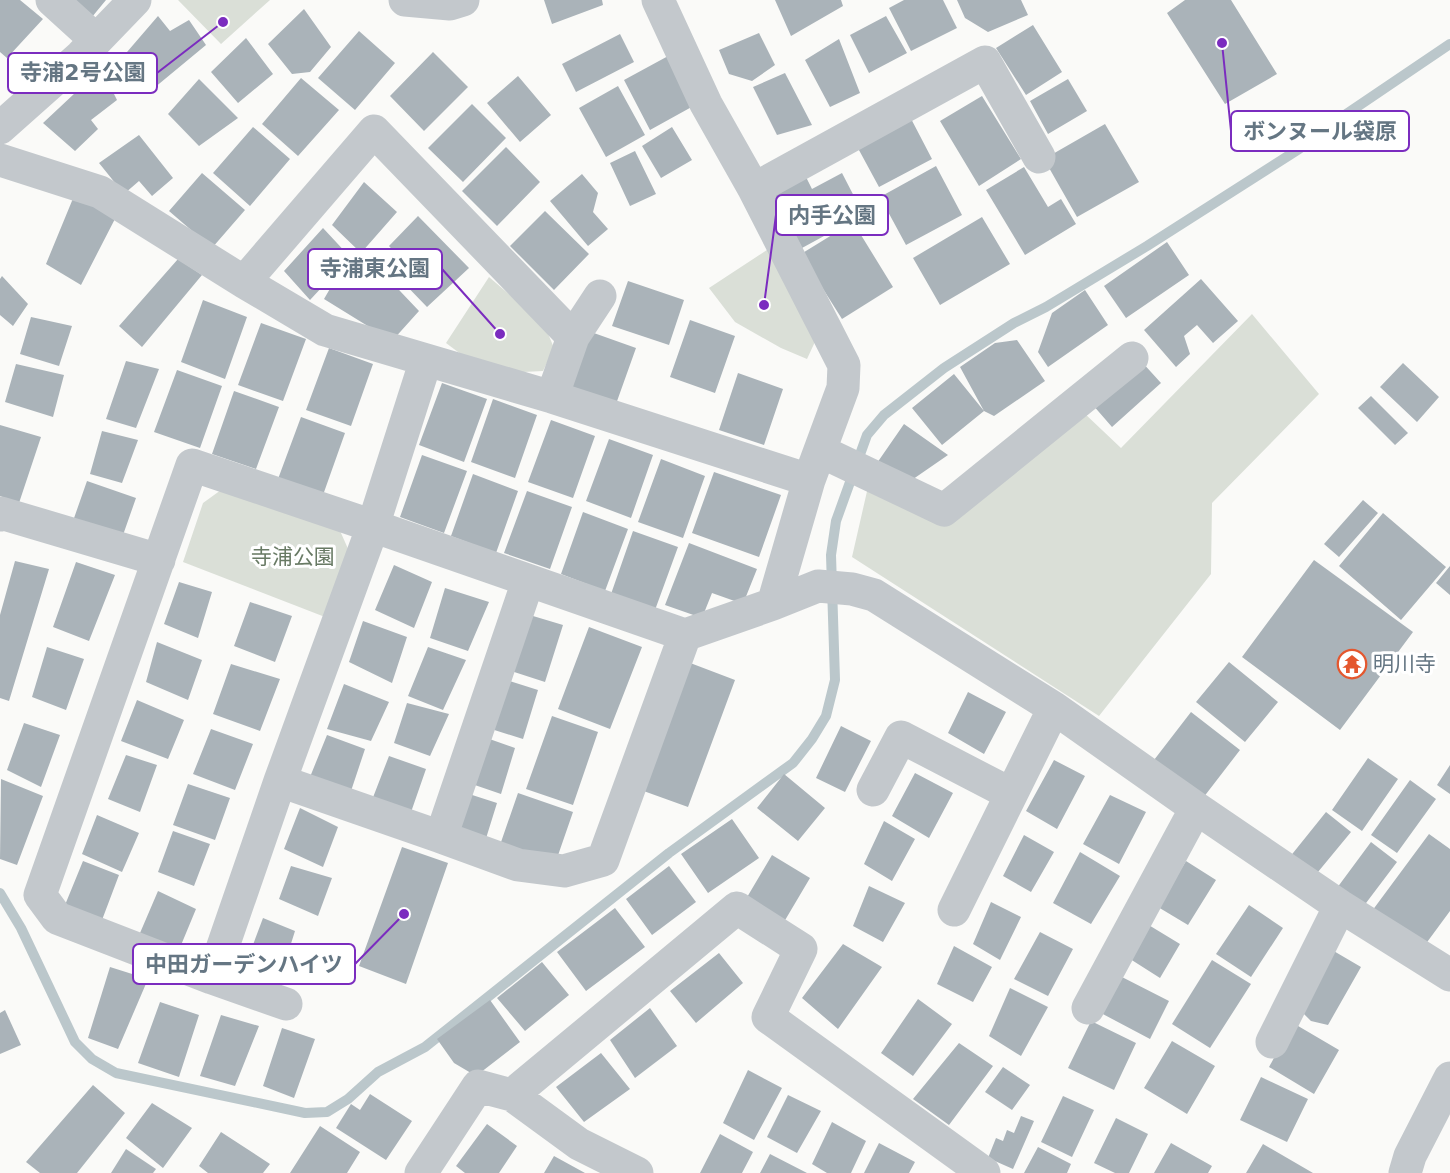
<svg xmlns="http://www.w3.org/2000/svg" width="1450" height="1173" font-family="'DejaVu Sans','Noto Sans JP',sans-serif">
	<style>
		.green { fill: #dadfd7 }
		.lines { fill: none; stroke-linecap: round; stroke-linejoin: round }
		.stream { stroke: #bbc7cb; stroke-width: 10 }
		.building { fill: #aab3b9 }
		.minor { stroke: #c3c8cc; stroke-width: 33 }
		.tertiary { stroke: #c3c8cc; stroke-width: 33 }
		.labels { text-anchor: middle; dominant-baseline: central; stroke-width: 6; stroke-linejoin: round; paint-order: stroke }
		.park-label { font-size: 21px; fill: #687a64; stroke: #fff }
		.poi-label { font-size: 21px; fill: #657683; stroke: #fff; text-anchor: start }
		.leader { fill: none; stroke: #7b2cbf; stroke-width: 2 }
		.callout-dot { fill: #7b2cbf; stroke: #fff; stroke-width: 2 }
		.callout { fill: #fff; stroke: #7b2cbf; stroke-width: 2 }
		.callout-label { font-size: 22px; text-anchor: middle; font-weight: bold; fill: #657683 }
	</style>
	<rect width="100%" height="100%" fill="#fafaf8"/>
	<path class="green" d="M178 0H270L221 44Z
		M773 246 820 331 807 359 781 348 735 322 709 288Z
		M489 277 544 324 554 348 543 371 523 372 466 358 446 343Z
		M1252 314 1319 394 1212 503 1211 574 1099 716 852 557 868 487 951 521 1083 412 1121 448Z
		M221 490 337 524 349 551 325 617 183 562 203 503Z"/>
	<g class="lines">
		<path class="stream" d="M0 893 21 928 75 1042 92 1059 116 1073 305 1113 327 1112 348 1099 378 1072 425 1047 669 853 793 763 812 739 826 716 835 680 831 555 836 521 867 435 884 415 944 368 1014 323 1046 307 1147 246 1299 149 1342 117 1450 44"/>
	</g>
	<path class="building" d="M0 0H20L43 19 7 58 0 52Z
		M73 0H106L92 17Z
		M544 0H602L603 5 552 24Z
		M775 0H841L843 6 791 36Z
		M904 0H943L957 28 911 51 889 8Z
		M957 0H1021L1028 15 988 32 965 18Z
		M1185 0H1231L1277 74 1225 104 1167 13Z
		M304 9 331 47 310 72 292 74 268 44Z
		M158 16 170 31 189 20 206 45 148 93 121 59Z
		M886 16 907 53 869 73 850 35Z
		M1033 25 1062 72 1026 95 996 48Z
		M359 31 395 63 355 110 318 78Z
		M759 33 775 65 752 81 729 74 719 50Z
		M620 34 634 62 576 92 562 64Z
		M246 38 273 74 238 103 211 72Z
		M839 39 860 93 830 107 805 60Z
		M433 52 468 87 424 131 390 96Z
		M670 55 697 104 650 130 624 80Z
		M785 73 812 125 777 135 753 87Z
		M518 76 551 115 520 142 487 103Z
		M91 78H106L117 100 91 120 98 129 75 151 43 123Z
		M301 78 339 110 298 156 262 124Z
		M199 79 238 118 199 146 168 114Z
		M1068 79 1087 111 1048 134 1030 101Z
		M618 86 645 135 606 157 579 108Z
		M982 96 1021 159 979 186 940 121Z
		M472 104 506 138 463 182 428 148Z
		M907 111 932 159 879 187 853 139Z
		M1105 124 1139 182 1077 217 1044 159Z
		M253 127 290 159 250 206 213 173Z
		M672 127 692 160 661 178 642 146Z
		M139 135 173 178 152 196 139 181 124 194 99 163Z
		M506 147 540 182 497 226 462 191Z
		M635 151 656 194 630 206 610 163Z
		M936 166 962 215 906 245 880 197Z
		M1024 167 1048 207 1061 199 1076 224 1025 255 986 190Z
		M202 173 245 210 212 248 169 211Z
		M842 173 858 204 822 223 824 236 802 248 772 192 805 175 812 189Z
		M582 174 598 193 593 212 608 229 588 246 550 201Z
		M364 182 397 212 361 253 332 225Z
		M74 196 118 213 81 285 46 264Z
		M545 211 589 254 554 290 510 246Z
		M418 216 469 268 427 307 398 277 407 266 389 246Z
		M982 217 1010 264 940 305 913 258Z
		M853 222 893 287 842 319 801 254Z
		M323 228 350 257 310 300 284 271Z
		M1167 242 1189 275 1126 318 1104 286Z
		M178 259 202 275 142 347 119 326Z
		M382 272 419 311 392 341 324 299 335 280 358 288Z
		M2 276 28 304 13 326 0 315V279Z
		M1201 279 1238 321 1213 343 1197 325 1184 336 1190 354 1176 367 1144 330Z
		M628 281 684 300 669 345 612 326Z
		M1085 290 1108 325 1048 367 1038 352 1052 313Z
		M203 300 247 317 225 379 181 362Z
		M31 317 72 326 59 366 20 354Z
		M690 320 735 336 715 393 670 377Z
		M261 323 306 339 283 401 238 385Z
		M591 332 636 348 616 404 571 389Z
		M1017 340 1045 381 994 416 984 411 960 367 995 343Z
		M329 348 373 364 351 426 306 410Z
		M126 361 159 369 136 428 106 419Z
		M1141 361 1161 383 1112 427 1092 404Z
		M1403 363 1439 397 1417 422 1380 387Z
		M16 364 64 375 53 417 5 402Z
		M177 370 222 386 200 448 154 432Z
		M738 373 783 389 764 445 719 430Z
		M954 374 984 411 942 445 912 408Z
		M442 383 487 399 464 462 419 445Z
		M234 391 279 407 256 469 212 454Z
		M1371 396 1408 433 1395 445 1358 408Z
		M493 399 537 415 515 478 471 462Z
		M301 417 345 433 323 495 278 479Z
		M551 420 595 436 573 498 528 482Z
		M904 424 948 455 906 484 877 463Z
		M0 425 41 437 19 503 0 496Z
		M102 431 138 440 122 483 90 474Z
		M609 439 653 455 631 518 586 501Z
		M422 455 467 471 444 533 400 517Z
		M661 459 705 476 683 538 638 522Z
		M714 472 781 495 759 557 692 533Z
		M473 474 518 491 496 553 451 536Z
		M87 481 136 498 123 535 73 521Z
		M527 491 572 507 550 569 504 553Z
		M1363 500 1378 513 1339 557 1324 544Z
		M583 512 628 529 605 591 561 574Z
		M1383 513 1446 567 1401 620 1339 566Z
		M633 531 678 547 655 610 611 594Z
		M689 543 757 569 743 604 712 593 702 618 665 605Z
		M1314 560 1413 632 1340 730 1242 657Z
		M15 561 49 569 9 701 0 698V615Z
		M76 562 115 575 89 641 53 627Z
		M394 565 432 582 414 628 375 610Z
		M1450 566V595L1436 583Z
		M179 582 212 592 198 638 164 624Z
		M445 588 489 602 468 651 430 638Z
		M250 602 292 616 275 662 234 646Z
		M523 613 563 625 545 682 505 669Z
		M363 621 407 637 392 683 349 662Z
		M589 627 642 647 610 729 558 709Z
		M157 642 202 660 188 700 146 682Z
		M47 647 84 659 66 710 32 697Z
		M428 647 466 660 443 710 408 696Z
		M685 661 735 680 688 807 638 789Z
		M1229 662 1278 702 1245 742 1196 702Z
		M231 664 280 679 260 731 213 714Z
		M503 679 538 690 523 739 488 728Z
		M344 684 389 702 371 741 327 729Z
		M968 692 1006 712 984 754 948 733Z
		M137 700 184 720 168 759 121 741Z
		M407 703 449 714 430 756 394 743Z
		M1191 712 1240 750 1203 798 1154 760Z
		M552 716 598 732 573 805 526 789Z
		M24 723 60 735 41 787 7 770Z
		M841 726 871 741 845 792 816 778Z
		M211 729 253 744 235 790 193 774Z
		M327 735 365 749 350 794 310 777Z
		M481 736 515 748 501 794 466 782Z
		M126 755 157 765 140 812 108 799Z
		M389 756 426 769 410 815 372 800Z
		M1368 758 1398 779 1362 831 1332 810Z
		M1054 760 1085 776 1057 829 1026 811Z
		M1450 765V794L1437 785Z
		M915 773 953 793 929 838 892 816Z
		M784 774 825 808 798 841 757 808Z
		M1 779 43 796 17 865 0 859Z
		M1410 780 1436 799 1397 853 1371 835Z
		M188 784 230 798 215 840 173 825Z
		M466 793 497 803 483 848 452 838Z
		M518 793 573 812 555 864 500 845Z
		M1110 795 1146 812 1119 864 1083 844Z
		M300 808 338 827 323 867 284 849Z
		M1326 812 1351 832 1313 878 1289 858Z
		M97 815 139 833 122 872 82 854Z
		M732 819 759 858 708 893 681 854Z
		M884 821 915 839 892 881 864 864Z
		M173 831 210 844 194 886 158 872Z
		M1429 834 1450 849V911L1422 949 1372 911Z
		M1024 835 1054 852 1031 892 1003 876Z
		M1371 842 1397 862 1360 911 1334 892Z
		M402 847 448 863 406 984 359 966Z
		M1080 852 1120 876 1091 924 1053 903Z
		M772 855 810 878 781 927 743 904Z
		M83 861 119 875 102 920 65 905Z
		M1186 861 1216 880 1188 925 1158 907Z
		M291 866 332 878 318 916 279 899Z
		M669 866 696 902 652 935 626 899Z
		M869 886 905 903 883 942 853 926Z
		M158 891 196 909 179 950 140 933Z
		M991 902 1021 917 1000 960 973 944Z
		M1249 905 1283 928 1251 977 1216 954Z
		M615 908 645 947 586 991 557 952Z
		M263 918 295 931 277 988 242 974Z
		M1147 924 1180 944 1160 978 1127 957Z
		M1040 932 1073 949 1048 996 1014 979Z
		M843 944 882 967 838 1029 802 998Z
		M954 946 992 967 973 1002 937 984Z
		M1332 950 1361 967 1328 1025 1311 1021 1299 1009Z
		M719 953 743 983 696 1023 670 991Z
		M1212 960 1251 984 1210 1048 1172 1024Z
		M542 962 569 995 525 1031 497 998Z
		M110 967 148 979 118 1049 88 1038Z
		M1118 975 1169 1001 1150 1039 1099 1012Z
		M1010 988 1048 1007 1021 1056 989 1036Z
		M918 999 952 1024 913 1076 881 1053Z
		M490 1000 520 1042 476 1076 454 1063 437 1039Z
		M160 1002 199 1015 179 1077 138 1063Z
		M650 1008 677 1046 635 1078 610 1040Z
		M5 1010 21 1045 0 1054V1013Z
		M221 1015 259 1026 235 1086 200 1076Z
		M1091 1021 1136 1043 1114 1090 1068 1068Z
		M1293 1023 1339 1050 1314 1094 1269 1067Z
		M282 1028 315 1039 294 1098 263 1086Z
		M1172 1041 1215 1066 1187 1114 1144 1088Z
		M959 1043 993 1066 949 1125 913 1099Z
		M601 1053 630 1089 584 1122 556 1087Z
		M1003 1067 1030 1085 1012 1110 985 1092Z
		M748 1070 782 1088 754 1140 723 1123Z
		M1261 1077 1308 1099 1287 1142 1240 1120Z
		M93 1085 125 1113 77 1173H40L26 1162Z
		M370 1094 412 1121 386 1160 336 1128 351 1104 360 1110Z
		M788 1095 821 1111 797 1153 767 1137Z
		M1063 1096 1094 1110 1072 1157 1041 1142Z
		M152 1103 192 1128 163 1168 126 1138Z
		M1021 1116 1034 1121 1013 1169 988 1158 996 1138 1003 1141 1007 1130 1014 1133Z
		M1116 1118 1148 1134 1129 1173H1115L1094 1163Z
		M832 1122 866 1141 851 1173H827L812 1164Z
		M487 1124 517 1146 499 1173H465L456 1166Z
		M320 1126 360 1152 347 1173H290Z
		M221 1132 270 1164 263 1173H208L199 1166Z
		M720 1134 753 1152 742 1173H700Z
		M879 1143 915 1162 909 1173H864Z
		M1171 1143 1212 1166 1208 1173H1154Z
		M1263 1144 1313 1173H1246Z
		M1038 1147 1071 1164 1067 1173H1024Z
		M126 1149 156 1169 153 1173H111Z
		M770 1154 807 1173H760Z
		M554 1156 585 1173H544Z"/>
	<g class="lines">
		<path class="minor" d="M52 0 96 40
			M405 0 450 4 463 0
			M658 0 706 104 754 189 844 365 843 388 809 480
			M0 128 81 56 135 0
			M0 160 100 192 244 282 325 330 552 397 809 480 773 604 818 586 852 589 874 595 1054 708 1196 808 1340 906 1450 975
			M754 189 985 62 1039 157
			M244 282 374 131 573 337 552 397
			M573 337 600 296
			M426 360 373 526 280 781 212 978 57 918 40 895 192 465 373 526 685 635 773 604
			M820 451 944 510 1132 358
			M0 515 1 513 159 560
			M280 781 441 837 528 581
			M873 790 901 737 1011 794
			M441 837 518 865 564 871 603 860 685 635
			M954 910 1054 708
			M212 978 286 1004
			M1088 1008 1196 808
			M1272 1042 1340 906
			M512 1095 579 1144 637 1173
			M421 1173 478 1086 512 1095 737 908 801 949 768 1017 984 1173"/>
		<path class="tertiary" d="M1405 1173 1410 1156 1450 1078"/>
	</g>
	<defs>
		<g id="temple-ring" transform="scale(1.5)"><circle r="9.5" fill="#fff" stroke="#e4572e" stroke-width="1.5"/><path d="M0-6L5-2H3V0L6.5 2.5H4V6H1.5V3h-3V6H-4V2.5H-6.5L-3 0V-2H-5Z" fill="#e4572e"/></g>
	</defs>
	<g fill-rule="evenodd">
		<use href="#temple-ring" x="1352" y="664"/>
	</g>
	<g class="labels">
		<g class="park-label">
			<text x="293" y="557">寺浦公園</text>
		</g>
		<g class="poi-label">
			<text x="1373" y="664">明川寺</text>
		</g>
	</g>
	<path class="leader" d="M223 22L157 73M1222 43L1231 131M764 305L776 215M500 334L442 269M404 914L355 964"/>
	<g class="callout-dot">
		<circle cx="223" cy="22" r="6"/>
		<circle cx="1222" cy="43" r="6"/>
		<circle cx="764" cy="305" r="6"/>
		<circle cx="500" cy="334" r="6"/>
		<circle cx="404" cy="914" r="6"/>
	</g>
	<g class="callout">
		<rect x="8" y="53" width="149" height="40" rx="6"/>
		<rect x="1231" y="111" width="178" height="40" rx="6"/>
		<rect x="776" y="195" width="112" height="40" rx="6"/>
		<rect x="308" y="249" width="134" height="40" rx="6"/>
		<rect x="133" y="944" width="222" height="40" rx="6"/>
	</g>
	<g class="callout-label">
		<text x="83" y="80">寺浦2号公園</text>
		<text x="1320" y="139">ボンヌール袋原</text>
		<text x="832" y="223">内手公園</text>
		<text x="375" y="276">寺浦東公園</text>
		<text x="244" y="972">中田ガーデンハイツ</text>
	</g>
</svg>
